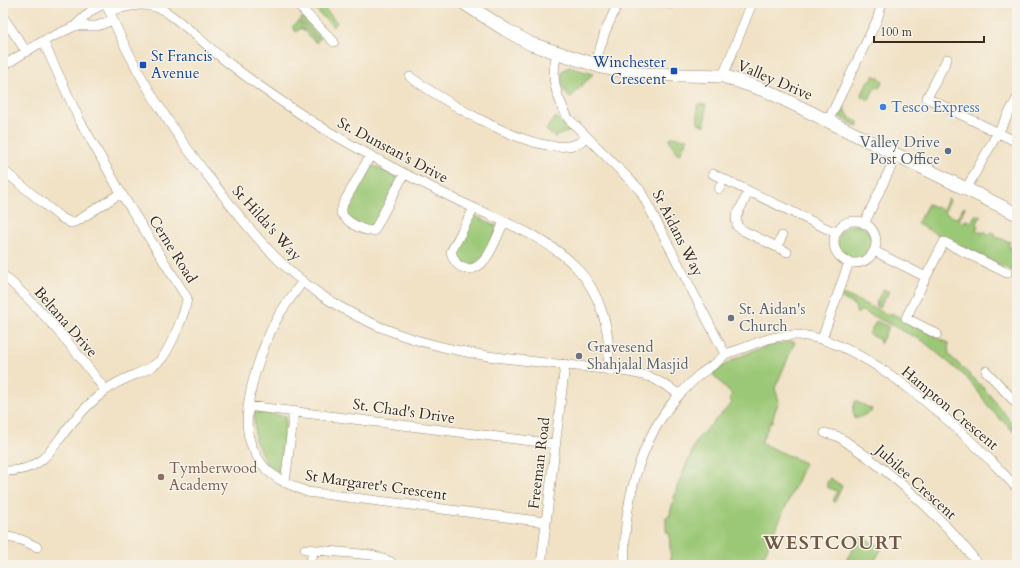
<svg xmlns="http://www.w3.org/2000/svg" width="1020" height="568" font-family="Cardo,serif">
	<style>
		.green { fill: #9bc876; stroke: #6b794a }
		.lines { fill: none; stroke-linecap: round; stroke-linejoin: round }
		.street-casing { stroke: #968672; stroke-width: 10 }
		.secondary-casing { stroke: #968672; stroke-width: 14 }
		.street { stroke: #fff; stroke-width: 9 }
		.secondary { stroke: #fff; stroke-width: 13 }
		.transit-dot { fill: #1a4fb4; stroke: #f7f3e8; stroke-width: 1.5 }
		.shop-dot { fill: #3f7fe0; stroke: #f7f3e8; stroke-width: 1.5 }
		.service-dot { fill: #5c6f8a; stroke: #f7f3e8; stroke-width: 1.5 }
		.worship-dot { fill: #6b7280; stroke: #f7f3e8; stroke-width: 1.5 }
		.education-dot { fill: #8d6e63; stroke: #f7f3e8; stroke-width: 1.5 }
		.labels { text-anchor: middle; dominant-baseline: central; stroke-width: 3; stroke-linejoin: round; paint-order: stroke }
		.transit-label { font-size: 15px; fill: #164399; stroke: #f7f3e8; text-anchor: start }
		.street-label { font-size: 15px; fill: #3b2a1e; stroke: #f7f3e8 }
		.shop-label { font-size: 15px; fill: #366cbe; stroke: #f7f3e8; text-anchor: start }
		.service-label { font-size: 15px; fill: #4e5e75; stroke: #f7f3e8; text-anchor: end }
		.worship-label { font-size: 15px; fill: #5b616d; stroke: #f7f3e8; text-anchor: start }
		.education-label { font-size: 15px; fill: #785e54; stroke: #f7f3e8; text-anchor: start }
		.district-label { font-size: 19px; font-weight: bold; letter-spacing: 1px; fill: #705845; stroke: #f7f3e8 }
	</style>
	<rect width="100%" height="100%" fill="#f7f3e8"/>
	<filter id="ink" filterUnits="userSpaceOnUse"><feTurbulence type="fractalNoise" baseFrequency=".025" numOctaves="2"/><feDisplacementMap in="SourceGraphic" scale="8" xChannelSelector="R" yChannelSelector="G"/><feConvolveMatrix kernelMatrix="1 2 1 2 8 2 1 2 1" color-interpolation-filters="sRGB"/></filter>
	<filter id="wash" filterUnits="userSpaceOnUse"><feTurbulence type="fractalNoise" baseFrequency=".012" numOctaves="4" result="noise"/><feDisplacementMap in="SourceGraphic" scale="16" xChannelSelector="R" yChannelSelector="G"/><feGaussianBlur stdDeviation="0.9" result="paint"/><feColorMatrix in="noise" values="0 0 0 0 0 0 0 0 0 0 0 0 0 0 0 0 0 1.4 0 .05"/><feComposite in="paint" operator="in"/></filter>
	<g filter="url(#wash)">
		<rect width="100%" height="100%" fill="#f1e2c6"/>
		<path class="green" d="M317 3 326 4 324 7 337 23 333 27 313 7Z
			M303 17 325 34 319 40 299 20Z
			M298 21 318 41 316 43 301 28 296 32 292 27Z
			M569 67 593 74 570 98C563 91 560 80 562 71Z
			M874 75 883 81 879 88 875 87 869 100 861 96 869 80 871 81Z
			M697 104 706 105 705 126 698 123Z
			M842 106 851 119 858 122V127L840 117 839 112Z
			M556 117 570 131 554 137 546 130Z
			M671 137 687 139 680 154 677 153 669 140Z
			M370 164 399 178 375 226 367 228 345 217V206Z
			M948 199 950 200 944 213 955 218 958 217 963 208 965 207 959 220 964 223 966 220 972 222 975 215 981 216 976 225 978 226 976 230 984 233 985 231 989 235 991 232 995 234 994 236 1010 242 1008 246 1017 250 1016 273 917 224 928 204 943 210Z
			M472 214 498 227 484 256 471 267 457 260 454 252Z
			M838 242a17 17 0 1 1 34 0a17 17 0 1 1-34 0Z
			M883 289 889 292 879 308 875 306Z
			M843 294 887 314H893L948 343 949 355 983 387 1017 429V435L990 409 980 394 967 378 923 341 863 311H860L857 314 855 306 842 298Z
			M876 321 889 327 880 344V340L869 334Z
			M790 342H795L775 388 779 401 773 417V421L770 423 761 443 805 463 760 565H671L669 532H666V517H669L677 487 697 439 732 403 729 399 732 395 712 373C738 356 759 346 790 342Z
			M855 401 872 409 871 412 855 419 853 411Z
			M254 412 286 416 281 475 266 463 255 440Z
			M830 478 842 486 835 502 833 501 837 491 827 487V483Z
			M861 536 882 548 872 565H843Z"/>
	</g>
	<g filter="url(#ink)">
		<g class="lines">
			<g class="street-casing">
				<path id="street" d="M106 3C133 72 176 137 222 194 251 232 281 268 321 295 373 330 426 346 488 356 523 361 560 364 595 368 614 370 633 371 650 377 661 382 670 388 679 394
					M296 3 334 42
					M667 3 670 4
					M109 11C128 6 144 1 163 10 184 23 202 42 222 58 255 84 290 108 326 130 369 156 414 179 459 201 498 220 544 235 575 266 601 293 612 332 608 369
					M3 17 26 51
					M75 26H97L113 20
					M557 53C550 79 556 95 568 118L640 190 725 354
					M947 59 927 98 1017 142
					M595 65 605 32 618 3
					M3 66 43 41 75 26 92 10 106 3
					M723 76 752 3
					M410 77C443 100 536 159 576 144 580 143 583 140 586 137
					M828 121 877 20 882 3
					M370 156 343 204 341 213C348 223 362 231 374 231L404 174
					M3 170 60 217 71 223 77 221 121 193
					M713 174 836 233
					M719 189 723 179
					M966 189 1017 99
					M749 191 736 217 737 226 744 231 787 252
					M474 208 451 252C454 261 457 267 467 269 487 271 496 237 504 222
					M834 242a21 21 0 1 1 42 0a21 21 0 1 1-42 0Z
					M864 224 896 156
					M777 247 782 236
					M874 251 926 277 906 318 937 334
					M3 275C42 309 75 349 105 390
					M926 277 944 242 1007 273
					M302 282C295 293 286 303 279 315 263 343 243 399 248 432 249 444 259 462 267 470 278 481 294 486 307 492L546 522
					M822 339 849 262
					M725 354C751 347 767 335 795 335 865 336 971 438 1017 488
					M986 371 1017 404
					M248 406 556 444
					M825 433 837 436 845 441C895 475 942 517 979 565
					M3 471C43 472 49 451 71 424 81 412 93 400 106 390 122 376 151 373 163 357 172 343 185 315 187 298L121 193 79 119 43 41
					M285 483 294 411
					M3 536 22 540 37 547
					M305 549 372 555 391 562 392 565
					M311 560 314 550
					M541 565 565 364
					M625 565C622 507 639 438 680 394 686 388 692 381 699 375 708 368 718 363 725 354"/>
			</g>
			<g class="secondary-casing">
				<path id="secondary" d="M464 3 506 30 531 44 602 67 642 74 723 76 767 91 1017 214"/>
			</g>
			<use href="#street" class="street"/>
			<use href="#secondary" class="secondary"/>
		</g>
	</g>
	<g class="transit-dot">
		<rect x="139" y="61" width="8" height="8" rx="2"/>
		<rect x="670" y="67" width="8" height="8" rx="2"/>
	</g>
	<circle class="shop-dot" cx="883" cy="107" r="4"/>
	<circle class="service-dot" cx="948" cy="151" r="4"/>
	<g class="worship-dot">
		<circle cx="731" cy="318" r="4"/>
		<circle cx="579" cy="356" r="4"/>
	</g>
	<circle class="education-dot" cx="161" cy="477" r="4"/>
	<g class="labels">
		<g class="transit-label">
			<text x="151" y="56">St Francis<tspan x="151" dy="17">Avenue</tspan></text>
			<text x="666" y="62" text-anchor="end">Winchester<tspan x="666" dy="17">Crescent</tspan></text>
		</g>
		<g class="street-label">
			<text transform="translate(775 80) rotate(23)">Valley Drive</text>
			<text transform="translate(393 150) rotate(28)">St. Dunstan's Drive</text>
			<text transform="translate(267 223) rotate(48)">St Hilda's Way</text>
			<text transform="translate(678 233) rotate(63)">St Aidans Way</text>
			<text transform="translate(173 249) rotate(58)">Cerne Road</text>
			<text transform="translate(66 322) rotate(49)">Beltana Drive</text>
			<text transform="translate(950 408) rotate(40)">Hampton Crescent</text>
			<text transform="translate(404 411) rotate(8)">St. Chad's Drive</text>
			<text transform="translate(539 463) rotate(-83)">Freeman Road</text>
			<text transform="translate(916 482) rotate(42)">Jubilee Crescent</text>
			<text transform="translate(376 485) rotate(8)">St Margaret's Crescent</text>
		</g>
		<g class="shop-label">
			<text x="891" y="107">Tesco Express</text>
		</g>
		<g class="service-label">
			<text x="940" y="142">Valley Drive<tspan x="940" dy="17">Post Office</tspan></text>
		</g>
		<g class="worship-label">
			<text x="739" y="309">St. Aidan's<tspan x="739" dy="17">Church</tspan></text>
			<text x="587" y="347">Gravesend<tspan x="587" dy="17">Shahjalal Masjid</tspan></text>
		</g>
		<g class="education-label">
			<text x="169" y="468">Tymberwood<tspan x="169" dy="17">Academy</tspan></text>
		</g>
		<g class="district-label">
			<text x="833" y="543">WESTCOURT</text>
		</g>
	</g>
	<rect width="1020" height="568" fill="none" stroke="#f7f3e8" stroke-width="16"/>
	<path d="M874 36v6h110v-6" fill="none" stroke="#3b2a1e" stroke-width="2"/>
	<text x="880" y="36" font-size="12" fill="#3b2a1e" stroke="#f7f3e8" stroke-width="3" paint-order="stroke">100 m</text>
</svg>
